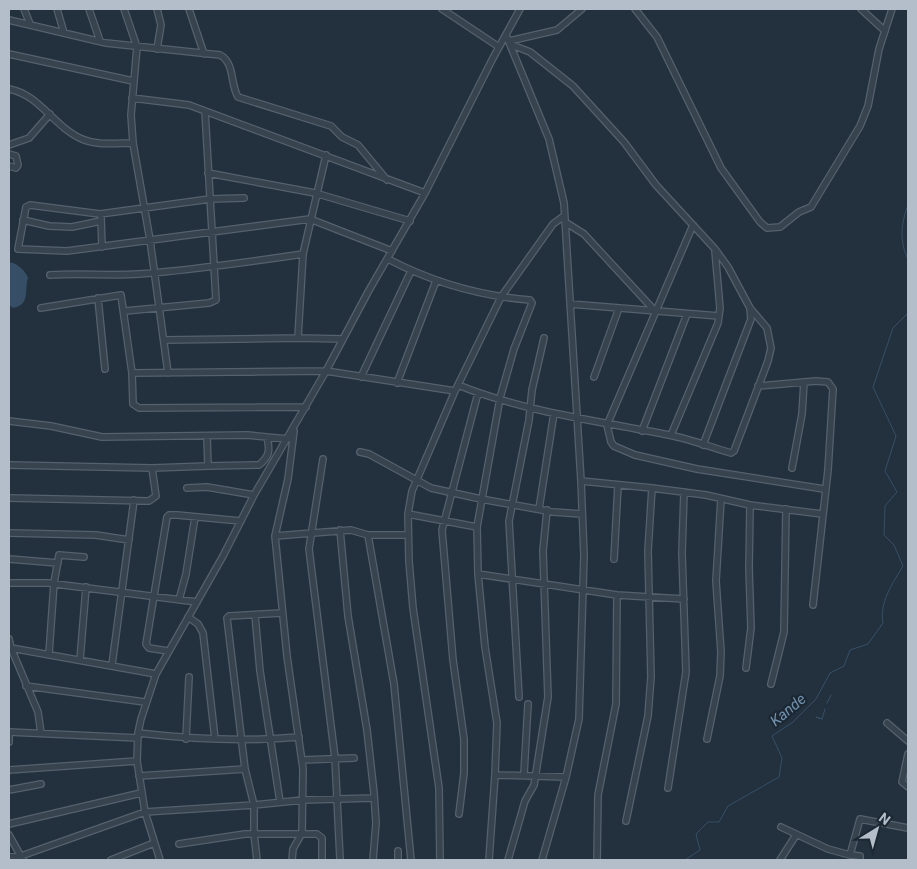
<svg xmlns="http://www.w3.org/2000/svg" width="917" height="869" font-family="Roboto,sans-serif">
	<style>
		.water { fill: #364f66 }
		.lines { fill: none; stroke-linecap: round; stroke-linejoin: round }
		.stream { stroke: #364f66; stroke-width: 1 }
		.minor-casing { stroke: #55616d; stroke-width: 8 }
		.minor { stroke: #37434f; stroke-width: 5.5 }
		.labels { text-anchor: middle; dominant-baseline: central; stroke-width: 4.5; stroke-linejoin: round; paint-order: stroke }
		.water-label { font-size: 15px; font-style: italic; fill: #7292ae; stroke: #1c2834 }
	</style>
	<rect width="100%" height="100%" fill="#23313f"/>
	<path class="water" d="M9 262C17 263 25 270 28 278 24 289 31 305 13 308L9 305Z"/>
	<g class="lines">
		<path class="stream" d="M908 205C901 223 899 242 908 259
			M827 703 831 695
			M822 719 816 717 822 719 825 709
			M685 860 700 850 696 834 708 822H719L728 806 779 777 782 758 772 736 793 722 816 699 830 673 844 666 850 650 868 644 883 623C879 602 893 583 903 566L894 545 884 535 885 506 897 492 885 471 896 436 873 387 893 328 908 313"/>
		<g class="minor-casing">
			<path id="minor" d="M24 9 30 24
				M57 9 64 33
				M89 9 100 41
				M124 9 137 47 131 115 133 143 150 240 168 373
				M157 9 161 25 157 49
				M189 9 204 54
				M442 9 499 47
				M635 9 657 37 721 168 760 222 767 228 780 227 799 212 811 207 860 126 868 106 879 49 892 9
				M861 9 885 31
				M9 20 106 43 220 55C235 63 230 84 238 97L331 126 342 137 358 145 387 180
				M506 35 549 139 564 203 581 481 584 555 579 719 566 777 542 860
				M509 41 557 30 582 9
				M9 54 133 81
				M9 89C39 94 55 128 82 139 98 146 117 143 133 143
				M132 98 189 105 425 193
				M9 145 29 138 50 114
				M9 154 16 156 18 165 16 168 9 166
				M208 173 315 193 410 221
				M244 198 210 199 100 214 30 205 26 207 18 249 67 251 310 219 392 251
				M101 218 102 247
				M23 220 49 226 72 227 101 221
				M565 222 584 234 655 311
				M693 225 607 425 611 442 614 446 635 455 697 469 824 489
				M388 259C432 282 480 296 530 300L532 303 514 349 500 398 477 527 478 574 485 647 497 723 495 775 489 860
				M50 275C80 273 110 276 139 274 194 270 249 262 303 254
				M98 298 105 369
				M570 304 719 316
				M41 308 121 295 132 373 133 404 139 408 306 407
				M125 311 209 303 216 300 205 111
				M298 338 303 254 326 155
				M164 340 298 338 343 339
				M132 373 326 371 455 391
				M361 377 411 271
				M594 377 619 308
				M397 383 436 281
				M458 385C525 412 598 421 669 435 690 439 710 447 731 453L734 451 768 361 771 348 767 328 750 308 728 267 715 249 656 185 624 142 573 86 530 52 512 45
				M758 386 816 381 828 382 833 389 828 470 813 605
				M9 421 51 426 102 437 247 435 288 439
				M642 431 687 314
				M671 435 718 323 720 308 715 251
				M703 445 751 319 750 309
				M360 452 369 454 431 488 481 499 553 512 582 514
				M323 459 309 549 335 758 340 859
				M9 465 152 468 208 466 207 436
				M208 466 259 465C270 456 270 450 267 437
				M792 468 802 414 804 382
				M581 481 652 488 706 495 750 505 822 514
				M187 488 207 487 254 495
				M9 498 149 501 156 496 152 468
				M539 509 554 413
				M408 514 477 527
				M340 530 348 616 367 730 374 793 376 823 373 860
				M9 533 96 535 129 540
				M368 535 394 684 411 860
				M275 536 351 530 368 535H408
				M9 559 58 563
				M614 559 618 485
				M478 574 617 595 684 599
				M9 583H48L197 602
				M179 600 186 574 195 517
				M255 615 260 671 280 802
				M188 617 198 624 203 633 215 739
				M9 639 11 648 156 674
				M11 648 38 712 41 733
				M168 651 149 648 146 644 167 517 169 515H177L241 521
				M49 654 54 583 59 555 84 557
				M80 660 86 587
				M112 665 134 500
				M746 668 751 628 749 568 750 505
				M771 684 784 632 786 509
				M26 686 145 702
				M519 697 509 521 529 420 532 390 544 338
				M887 723 908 741
				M9 732 138 738
				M138 733C191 739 246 742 299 737
				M186 739 189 677
				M707 739 720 676 721 652 716 581 721 499
				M9 742V732
				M908 754 902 782 908 787
				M302 760 354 758
				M9 770 137 761
				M524 774 528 704
				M495 775 566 777
				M139 776 245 769
				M668 788 686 672 682 553 684 492
				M9 790 41 784
				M459 814 464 773V739L453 660 442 530 478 393
				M626 821 648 716 651 677 648 551 652 488
				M9 824 141 793
				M781 827 828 849 850 855 860 819 908 828
				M9 835 23 860
				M179 844 245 834H317L322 838V860
				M850 855 860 856V860
				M9 857 21 856 145 812 254 805 303 800 374 798
				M111 860 154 843
				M160 860 145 812 137 761 138 733 141 719 156 674 223 556 254 495 326 371 368 292 425 193 493 58 520 9
				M257 860 254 834V805L245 769 227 618 229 616 282 613
				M292 860 293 849 302 833 303 769 287 656 275 536 288 479 294 431
				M398 860V851
				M440 860 439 788 413 608 409 561 408 514 412 491 455 391 501 297 553 224 564 216
				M508 860 525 801 534 785 548 697 543 551 547 510
				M597 860 598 795 616 704 617 595
				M780 860 796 835"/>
		</g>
		<use href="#minor" class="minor"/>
	</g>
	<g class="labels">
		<g class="water-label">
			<text transform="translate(788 710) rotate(-40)">Kande</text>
		</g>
	</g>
	<rect width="917" height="869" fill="none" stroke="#b3beca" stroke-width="20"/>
	<g transform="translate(877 829) rotate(37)" stroke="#1c2834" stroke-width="4" paint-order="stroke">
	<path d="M0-4L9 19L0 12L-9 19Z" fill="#b3beca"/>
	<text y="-8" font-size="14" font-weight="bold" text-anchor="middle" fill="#b3beca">N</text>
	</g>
</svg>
